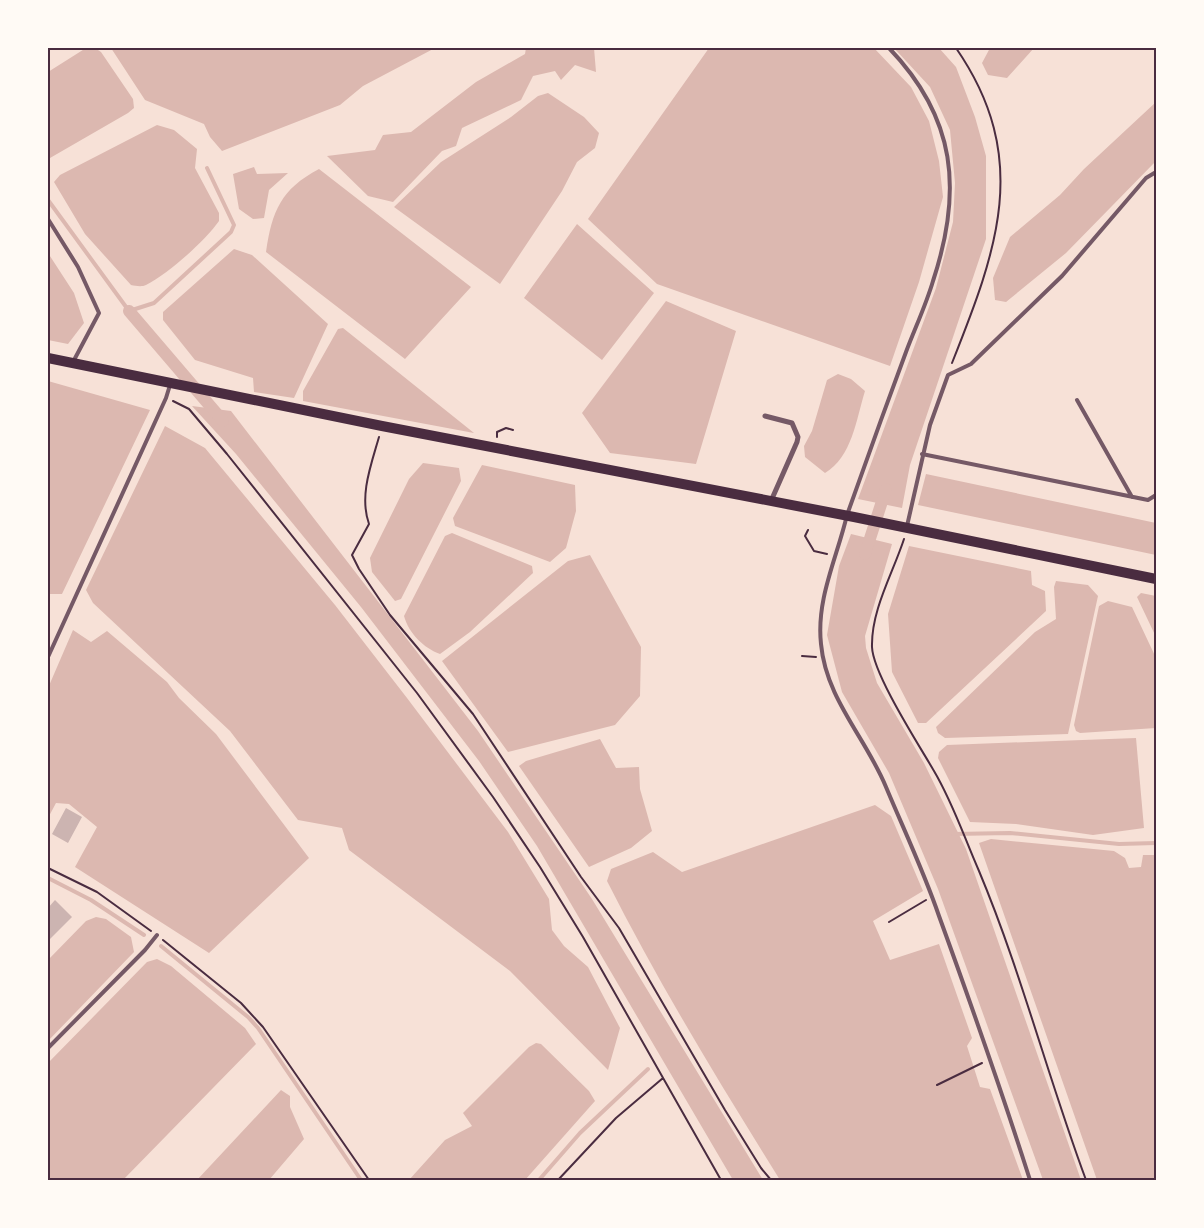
<svg xmlns="http://www.w3.org/2000/svg" width="1204" height="1228" font-family="'PT Sans Narrow',sans-serif">
	<style>
		.water { fill: #dcb8b0 }
		.lines { fill: none; stroke-linecap: round; stroke-linejoin: round }
		.stream { stroke: #dcb8b0; stroke-width: 4 }
		.canal { stroke: #dcb8b0; stroke-width: 12 }
		.building { fill: #ccb4b1 }
		.path { stroke: #4a2c40; stroke-width: 2 }
		.service { stroke: #755966; stroke-width: 4 }
		.minor { stroke: #755966; stroke-width: 5 }
		.secondary { stroke: #4a2c40; stroke-width: 10 }
		.neatline { fill: none; stroke: #4a2c40; stroke-width: 2 }
	</style>
	<rect width="100%" height="100%" fill="#f7e1d7"/>
	<path class="water" d="M86 48H95L101 52 133 99 134 108 128 113 50 158 48 156V72Z
		M111 48H435L363 86 340 105 222 151 210 137 204 124 145 100Z
		M526 48H594L596 72 575 65 561 80 555 71 533 76 521 100 462 128 456 146 442 151 393 202 368 196 327 156 375 150 383 135 411 132 476 82 525 54Z
		M709 48H874L911 87 929 121 939 161 943 197 919 282 890 366 657 284 588 219Z
		M894 48H939L956 67 975 117 986 156V239L910 465 902 508 858 499 936 288 953 222 955 183 950 130 930 87Z
		M990 48H1034L1007 78 988 75 982 63Z
		M548 93 584 117 599 133 595 148 577 162 562 191 500 284 394 207 441 162 511 117 538 96Z
		M1156 102V161L1066 253 1006 302 995 300 993 278 1010 237 1060 195 1084 169Z
		M157 125 174 130 197 149 195 168 219 213V221C205 241 168 274 146 285 142 287 136 286 131 285L85 234 54 182 60 175Z
		M254 167 257 174 288 173 269 190 264 218 253 219 239 209 233 174Z
		M319 169 471 287 405 359 266 252C272 211 281 189 319 169Z
		M577 224 654 293 602 360 524 298Z
		M234 249 252 255 328 324 294 398 254 392 253 378 195 360 163 320V312Z
		M48 253 74 293 84 323 68 344 48 340Z
		M666 301 736 331 696 464 610 453 582 413Z
		M343 328 474 433 303 401V391L338 329Z
		M838 374 851 379 865 391C856 420 852 457 825 473L805 457 804 446 812 431 827 380Z
		M48 381 150 410 62 594H48Z
		M192 406 231 411 478 731 592 899 763 1180H733L537 846 479 761 361 607 236 454Z
		M165 426 205 448 335 605 407 698 508 832 549 899 552 930 564 946 588 967 620 1028 608 1070 510 971 349 850 342 828 298 820 230 731 93 603 86 590Z
		M423 463 459 468 461 481 401 599 395 601 372 572 370 558 409 479Z
		M482 465 575 485 576 511 566 548 550 562 455 526 453 518Z
		M926 474 1156 523V555L918 505Z
		M452 533 532 566 533 573 470 632 440 654C424 648 409 634 404 616L445 536Z
		M851 534 892 544 865 636 866 648 877 683 924 763 966 849 1081 1180H1043L938 889 889 773 842 692 827 635 839 566Z
		M909 546 1031 571 1032 585 1045 591 1046 611 926 723H918L892 672 888 614Z
		M590 555 641 647 640 696 615 725 508 752 442 661 568 561Z
		M1056 581 1088 585 1098 596 1068 734 945 738 938 733 936 727 1035 632 1056 619 1054 587Z
		M1141 593 1156 596V637L1137 597Z
		M1108 601 1132 607 1156 658V728L1080 733 1076 731 1074 725 1099 606Z
		M73 630 91 642 107 631 167 682 179 698 216 734 309 858 209 953 75 867 97 827 69 804 56 803 48 818V688Z
		M1136 738 1144 828 1093 835 1016 824 970 822 938 758 939 752 947 745Z
		M600 739 616 768 639 767 640 789 652 831 631 848 589 867 519 766 526 761Z
		M875 805 891 816 923 891 873 921 890 960 939 944 972 1038 967 1046 980 1087 990 1089 1023 1180H780C719 1082 659 984 607 881L611 869 653 852 682 872Z
		M991 839 1114 851 1125 858 1129 868 1141 867 1143 855H1156V1180H1097L979 843Z
		M96 917 106 919 131 937 134 952 48 1041V960L86 921Z
		M157 959 171 966 245 1028 256 1044 123 1180H48V1063L147 962Z
		M536 1043 541 1044 589 1091 595 1101 525 1180H409L445 1140 472 1126 463 1113 529 1047Z
		M281 1090 290 1096V1107L304 1139 269 1180H197Z"/>
	<g class="lines">
		<path class="stream" d="M48 200 129 311 154 303 231 232 234 225 207 168
			M953 834 1010 833 1119 844 1156 843
			M48 878 91 900 144 935
			M161 946 248 1017 258 1028 361 1180
			M539 1180 580 1133 648 1069"/>
		<path class="canal" d="M129 311 223 421
			M865 554 886 489"/>
	</g>
	<path class="building" d="M66 808 82 817 68 843 52 834Z
		M55 900 72 917 49 940 48 908Z"/>
	<g class="lines">
		<path class="path" d="M952 363C997 250 1032 158 956 48
			M173 401 189 409 227 454 417 693 493 797 540 867 583 937 721 1180
			M379 437C371 465 359 496 369 524L352 555 359 569 390 615 473 714 581 877 619 928 725 1110 761 1168 771 1180
			M497 437V432L506 428 513 430
			M808 530 805 536 814 551 827 554
			M904 539C893 573 871 610 872 647 873 674 919 745 934 771 953 803 964 837 979 871 1021 971 1048 1078 1086 1180
			M802 656 816 657
			M48 868 97 892 151 931
			M889 922 926 900
			M163 940 241 1003 263 1027 369 1180
			M937 1085 982 1063
			M558 1180 616 1118 663 1078"/>
		<path class="service" d="M889 48C956 118 963 190 933 281 926 305 915 328 906 352 886 406 866 461 847 515 837 558 816 599 821 644 826 699 866 738 886 787 904 830 924 872 939 916 971 1004 1002 1092 1030 1180
			M48 219 78 267 99 313 73 362
			M1077 400 1132 497
			M922 454 1148 500 1156 495
			M907 526 930 425 948 375 971 364 1062 276 1146 178 1156 172
			M48 657 166 398 170 385
			M48 1048 145 950 157 935"/>
		<path class="minor" d="M765 416 792 423 798 437 797 442 771 501"/>
		<path class="secondary" d="M48 358 382 426 854 517 1156 579"/>
	</g>
	<rect width="1204" height="1228" fill="none" stroke="#fffaf5" stroke-width="98"/>
	<rect x="49" y="49" width="1106" height="1130" class="neatline"/>
</svg>
